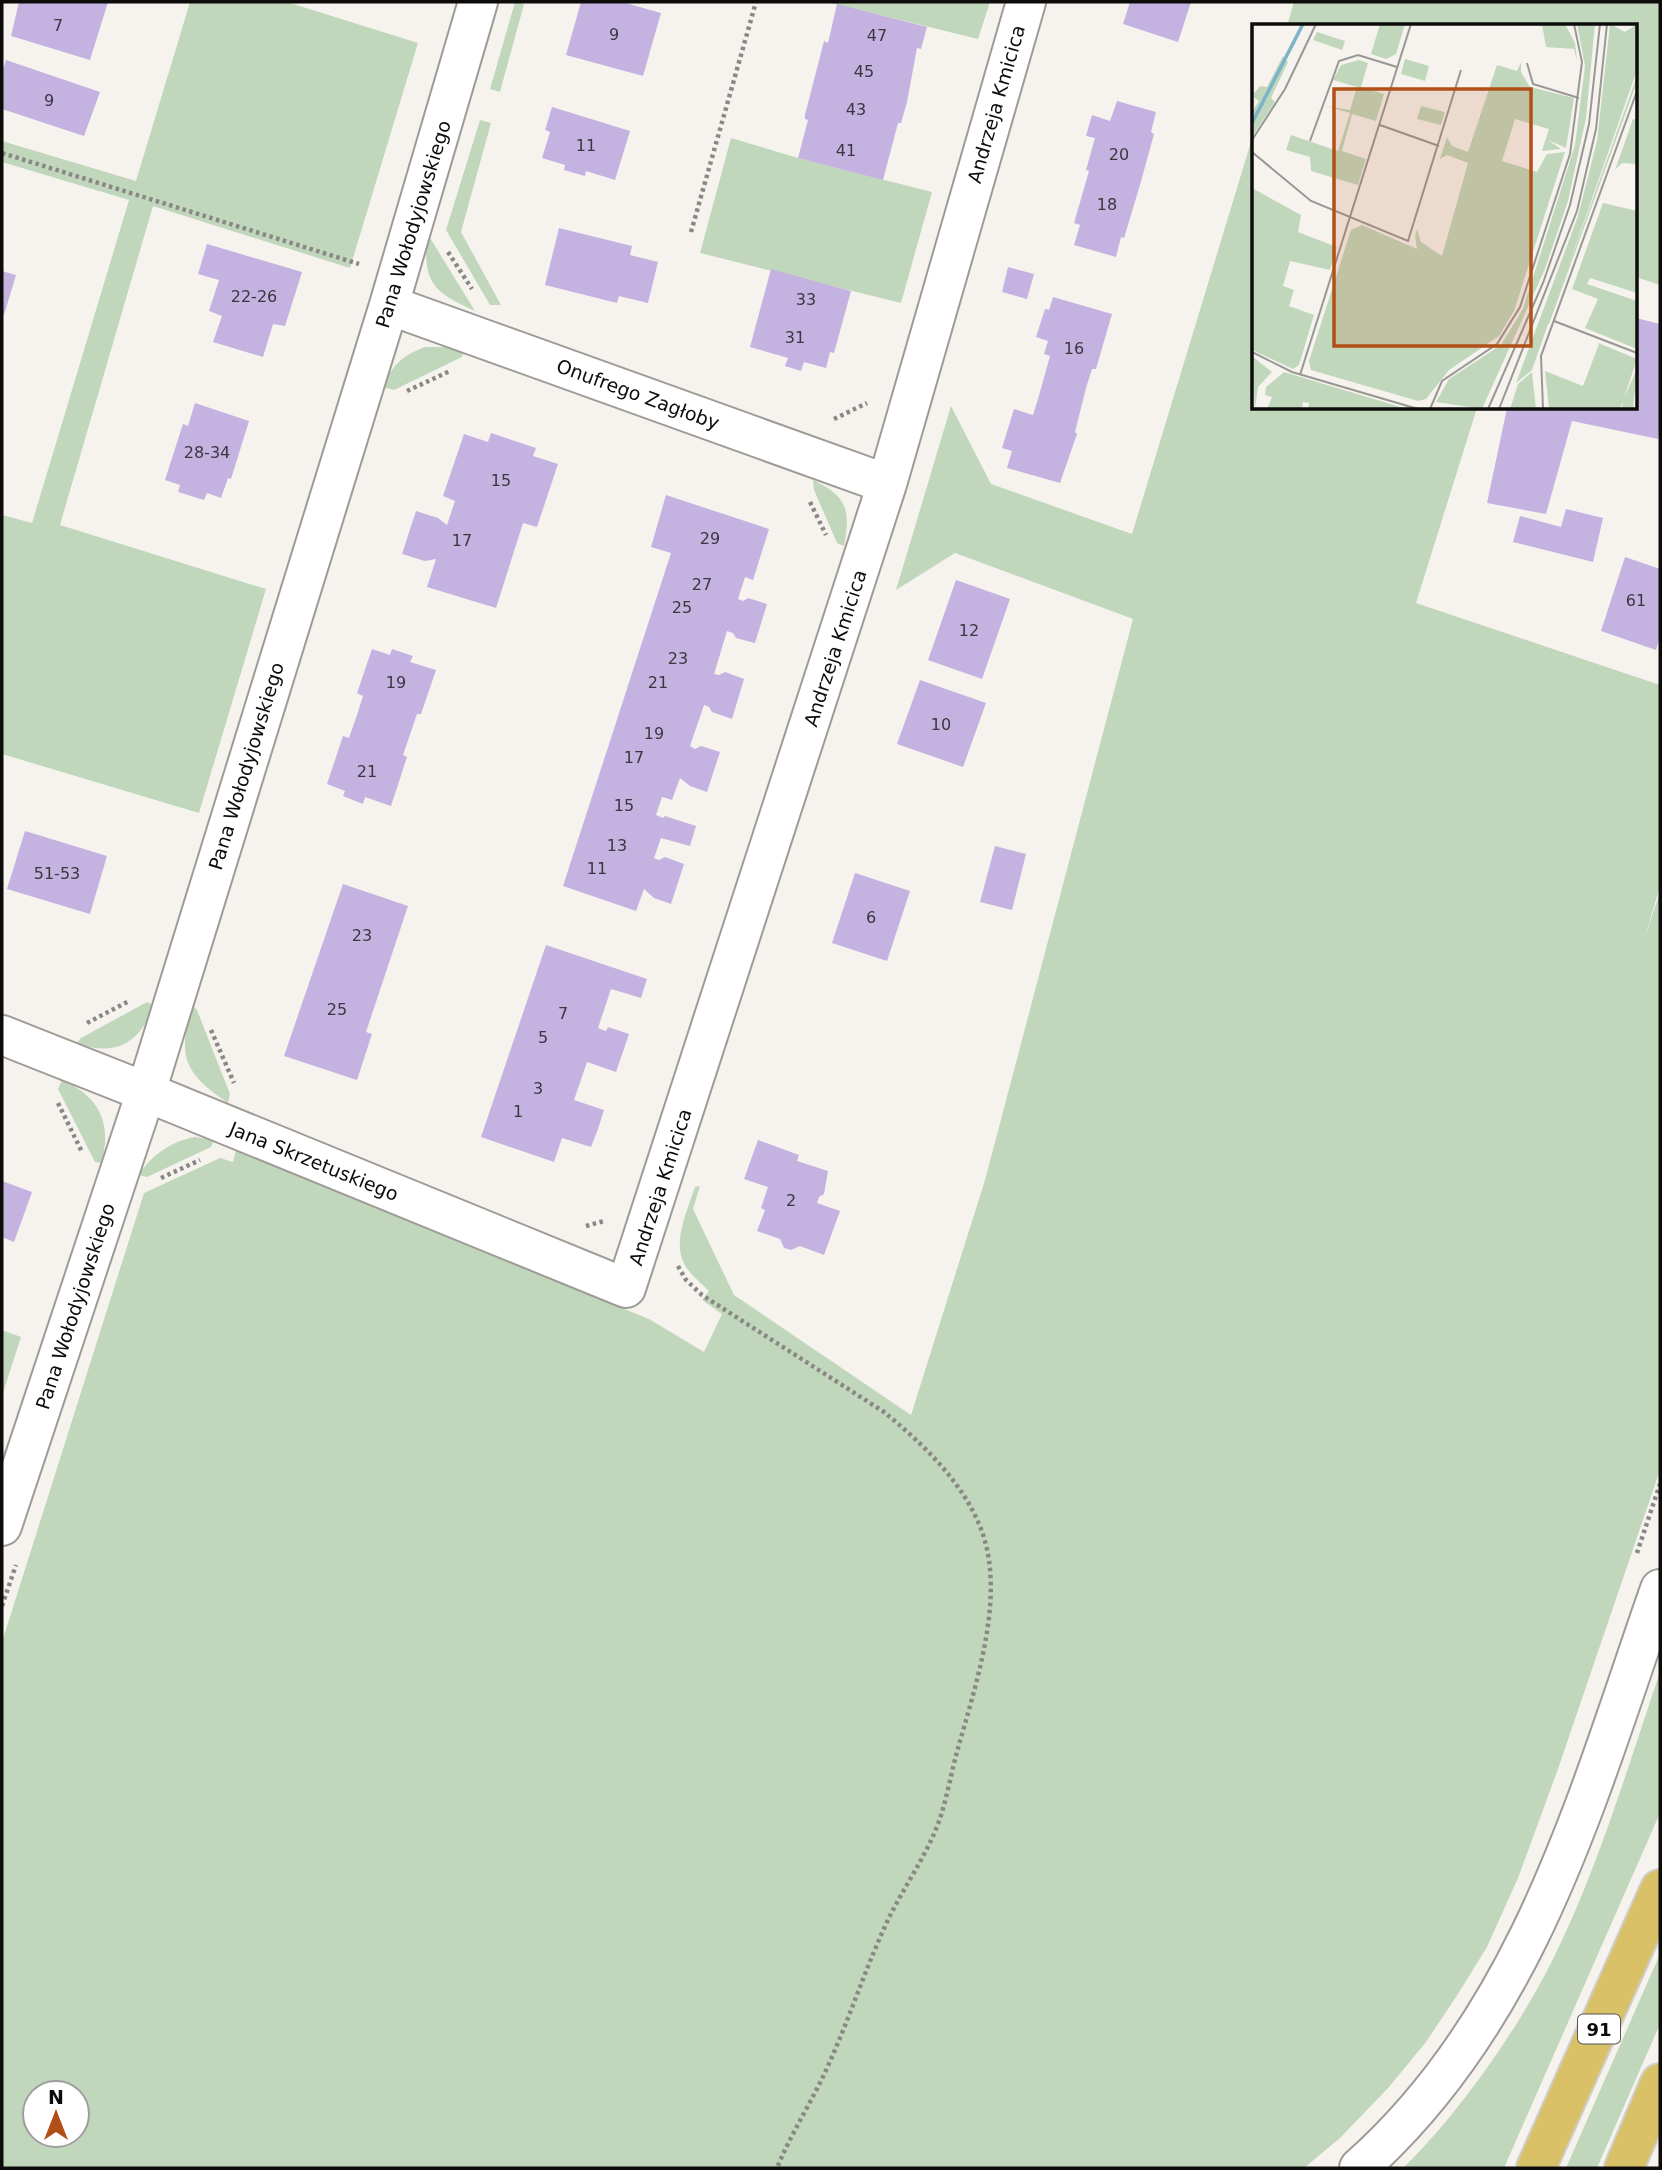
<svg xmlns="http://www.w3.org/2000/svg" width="1662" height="2170" font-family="'DejaVu Sans',sans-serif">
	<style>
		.green { fill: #c1d7bc; fill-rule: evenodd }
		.building { fill: #c4b2e0 }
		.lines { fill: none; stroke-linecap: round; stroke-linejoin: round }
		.street-casing { stroke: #9e9b97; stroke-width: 42 }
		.primary-casing { stroke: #cfcece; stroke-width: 42 }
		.path { stroke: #8a8885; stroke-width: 4.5; stroke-dasharray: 3.5 3.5; stroke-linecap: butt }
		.street { stroke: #fff; stroke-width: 38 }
		.primary { stroke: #d9c168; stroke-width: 38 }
		.labels { text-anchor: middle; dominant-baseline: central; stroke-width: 5; stroke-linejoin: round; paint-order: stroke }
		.number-label { font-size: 16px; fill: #3b3640 }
		.shield { fill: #fff; stroke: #565554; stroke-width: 2 }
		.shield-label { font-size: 18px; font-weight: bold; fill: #0d0c0b }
		.street-label { font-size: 19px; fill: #0d0c0b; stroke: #fff }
		.inset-river { fill: none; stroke: #7bb3c9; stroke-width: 3.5 }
		.inset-road { fill: none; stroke: #999794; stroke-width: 2 }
		.view { fill: #b24f16; fill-opacity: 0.15; stroke: #b24f16; stroke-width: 3.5 }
		.inset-edge { fill: none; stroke: #0d0c0b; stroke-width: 3.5 }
	</style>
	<rect width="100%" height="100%" fill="#f6f3ef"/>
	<path class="green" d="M190 2H287L418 43 350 268 153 206 60 525 266 589 199 813 2 754V515L32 523 129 200 2 162V141L136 181Z
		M515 2 524 4 500 92 490 89Z
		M827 2H990L978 39Z
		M1294 2H1660V285L1636 277V26H1287Z
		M480 120 491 123 461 232 501 305H490L446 230Z
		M1254 132V408H1477L1416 603 1660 685V886L1645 937 1660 892V1470L1558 1769 1518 1878 1487 1947 1456 1997 1426 2042 1389 2087 1340 2138 1304 2168H2V1642L144 1193 220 1158 233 1162 236 1150 649 1319 704 1352 722 1314 702 1300 709 1291C702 1284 692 1276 686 1267 671 1244 687 1211 695 1187L700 1186 693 1209 734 1295 911 1415 985 1180 1133 619 955 553 896 590 951 406 991 484 1132 534ZM35 2093H77V2135H35Z
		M731 138 798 158 932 192 901 303 700 253Z
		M427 233 475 311C431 291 423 282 427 233Z
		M425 347H465L462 357 394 390 382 387C395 363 400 357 425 347Z
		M813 480C847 496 851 510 844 546L837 543 814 490Z
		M147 1002 153 1005C142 1042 115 1058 77 1043L81 1038Z
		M193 1006 197 1010 230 1094 228 1103C185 1074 176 1056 193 1006Z
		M62 1080C99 1096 113 1124 101 1163L95 1162 58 1089Z
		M195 1137 214 1140 211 1147 147 1177 139 1175C151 1155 172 1141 195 1137Z
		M2 1330 21 1337 2 1396Z
		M1660 1672V1813L1504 2168H1403C1458 2115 1518 2029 1552 1961 1598 1869 1627 1769 1660 1672Z
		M1660 1954V2024L1597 2168H1566Z"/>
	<path class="building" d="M19 2H108L90 60 11 36Z
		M581 2H622L661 13 643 76 566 55Z
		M1130 2H1191L1178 42 1123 24Z
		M837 4 927 27 921 49 917 48 907 102 901 123H898L883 180 798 158 808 120 805 119V115L824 41 828 43Z
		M6 60 100 92 84 136 2 109V73Z
		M1117 101 1156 112 1151 132 1154 134 1140 185 1124 238 1121 237 1116 257 1074 245 1080 225 1074 223 1089 171 1086 170 1095 138 1086 136 1092 115 1110 121Z
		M552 107 630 131 615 180 586 171 585 176 564 170 565 165 542 158 550 132 545 130Z
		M559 228 632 246 630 255 658 262 648 303 619 296 617 303 545 285Z
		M207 244 302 272 285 326 273 324 263 357 213 342 222 316 209 311 219 280 198 274Z
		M1008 267 1034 274 1027 299 1002 292Z
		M771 269 851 291 834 353 830 352 826 368 804 362 801 371 785 366 788 358 750 347Z
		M2 271 16 275 4 315 2 314Z
		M1053 297 1112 314 1096 369H1092L1086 388 1075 432 1077 434 1060 483 1007 468 1012 451 1002 448 1014 409 1033 415 1038 399 1050 356 1044 354 1048 341 1036 337 1045 309 1049 310Z
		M1636 318 1660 324V429L1658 439 1572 421 1546 514 1487 503 1507 408H1636Z
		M195 403 249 421 231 479 228 478 221 498 207 493 204 500 178 492 180 485 165 480 183 424 188 426Z
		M491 433 536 448 533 456 558 464 537 527 523 523 496 608 427 587 436 559 425 561 402 554 416 511 438 518 447 525 455 501 443 496 464 434 488 442Z
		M666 495 769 529 753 580 745 577 738 599 743 601 748 598 767 604 755 643 736 638 733 633 727 631 721 651 714 674 719 675 725 672 744 679 732 719 712 712 709 707 704 705 690 746 695 749 701 746 720 752 707 792 690 786 680 778 672 800 662 797 656 815 663 818 665 816 696 826 690 846 661 838 654 858 659 860 665 857 684 864 671 904 654 898 644 889 636 911 563 886 671 553 651 547Z
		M1566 509 1603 518 1593 562 1513 542 1520 516 1561 527Z
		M1625 557 1660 569V636L1656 650 1601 631Z
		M956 580 1010 599 982 679 928 660Z
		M372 649 390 655 392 649 413 656 410 662 436 670 421 714H417L403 755 407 757 391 806 365 797 363 804 343 796 345 791 327 784 343 736 349 738 357 715 363 696 357 693Z
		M920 680 986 703 963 767 897 744Z
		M25 831 107 856 90 914 7 889Z
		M995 846 1026 854 1012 910 980 902Z
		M855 873 910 891 887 961 832 943Z
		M343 884 408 906 366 1032 372 1034 357 1080 284 1056Z
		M546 945 647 979 641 998 611 989 598 1028 606 1031 608 1027 629 1034 616 1072 587 1062 574 1100 604 1110 598 1129 591 1147 562 1138 554 1162 481 1137Z
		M758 1140 799 1155 797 1161 828 1171 824 1194 819 1197 817 1203 840 1211 824 1255 800 1246 791 1250 784 1248 780 1239 757 1231 765 1210 761 1208 768 1187 744 1179Z
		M2 1181 32 1192 14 1242 2 1237Z"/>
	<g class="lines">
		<g class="street-casing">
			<path id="street" d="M389 305 887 484
				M2 1035 146 1092 626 1288 887 484 1026 2
				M2 1526 146 1092 389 305 478 2
				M1359 2168C1530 2016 1587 1797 1660 1589"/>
		</g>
		<g class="primary-casing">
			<path id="primary" d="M1536 2168 1660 1889
				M1624 2168 1660 2083"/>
		</g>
		<path class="path" d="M2 153 359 264
			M691 232 756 2
			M448 252 472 289
			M407 391 450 371
			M834 419 867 403
			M810 502 826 535
			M87 1023 129 1001
			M211 1030 234 1083
			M58 1103 82 1152
			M161 1178 200 1160
			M586 1226 604 1221
			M678 1266 686 1280 702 1295 884 1412C923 1444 963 1482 981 1529 1007 1596 975 1686 957 1752 950 1777 946 1805 936 1829 923 1861 902 1890 887 1922 866 1967 851 2014 831 2059 815 2097 792 2131 777 2168
			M1637 1553 1660 1484
			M2 1606 16 1565"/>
		<use href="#street" class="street"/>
		<use href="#primary" class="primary"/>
	</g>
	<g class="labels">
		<g class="number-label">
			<text x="58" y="25">7</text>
			<text x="614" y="34">9</text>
			<text x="877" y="35">47</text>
			<text x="864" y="71">45</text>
			<text x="49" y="100">9</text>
			<text x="856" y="109">43</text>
			<text x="586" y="145">11</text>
			<text x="846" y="150">41</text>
			<text x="1119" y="154">20</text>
			<text x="1107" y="204">18</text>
			<text x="254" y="296">22-26</text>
			<text x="806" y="299">33</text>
			<text x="795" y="337">31</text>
			<text x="1074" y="348">16</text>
			<text x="207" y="452">28-34</text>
			<text x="501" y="480">15</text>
			<text x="710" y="538">29</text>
			<text x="462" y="540">17</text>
			<text x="702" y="584">27</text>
			<text x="1636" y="600">61</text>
			<text x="682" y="607">25</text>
			<text x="969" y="630">12</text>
			<text x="678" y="658">23</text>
			<text x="396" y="682">19</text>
			<text x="658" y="682">21</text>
			<text x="941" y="724">10</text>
			<text x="654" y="733">19</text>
			<text x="634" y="757">17</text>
			<text x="367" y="771">21</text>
			<text x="624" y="805">15</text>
			<text x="617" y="845">13</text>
			<text x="597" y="868">11</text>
			<text x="57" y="873">51-53</text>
			<text x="871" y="917">6</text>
			<text x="362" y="935">23</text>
			<text x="337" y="1009">25</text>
			<text x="563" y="1013">7</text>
			<text x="543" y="1037">5</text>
			<text x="538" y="1088">3</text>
			<text x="518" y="1111">1</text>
			<text x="791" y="1200">2</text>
		</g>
		<rect class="shield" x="1578" y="2014.5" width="42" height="29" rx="5"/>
		<g class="shield-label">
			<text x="1599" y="2029">91</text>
		</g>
		<g class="street-label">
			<text transform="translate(996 104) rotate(-74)">Andrzeja Kmicica</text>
			<text transform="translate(413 224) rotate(-73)">Pana Wołodyjowskiego</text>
			<text transform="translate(638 394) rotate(20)">Onufrego Zagłoby</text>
			<text transform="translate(835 648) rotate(-72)">Andrzeja Kmicica</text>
			<text transform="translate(246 766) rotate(-73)">Pana Wołodyjowskiego</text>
			<text transform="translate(314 1161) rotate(22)">Jana Skrzetuskiego</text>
			<text transform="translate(660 1187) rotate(-72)">Andrzeja Kmicica</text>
			<text transform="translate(75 1306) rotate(-72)">Pana Wołodyjowskiego</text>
		</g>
	</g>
	<g transform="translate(1252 24)">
		<rect width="385" height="385" fill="#f6f3ef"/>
		<path d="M128 0H153L144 30 134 35 119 30ZM290 0H313L323 19 325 37 322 25 294 23ZM325 0H343L334 94 316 177 293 245 230 385 184 378 197 355 249 321 271 285 323 121 333 42ZM358 0 373 8 385 0V46L280 346 264 359 326 192 345 117ZM65 8 93 17 90 26 61 16ZM31 32 36 38 19 74 23 78 0 113V88L7 77 0 72 8 62 15 63ZM153 35 177 42 173 57 149 50ZM107 36 116 39 109 63 132 70 124 97 100 90 90 127 114 135 106 161 59 147 58 133 34 126 39 111 86 127 98 89 73 82 98 86 105 63 81 56 89 41ZM269 38V48L278 63 322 74 314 124 296 116 309 125 290 127 297 105 263 95 250 137 285 148 295 130 313 128 262 287 247 312 197 346 174 375 166 377 59 346 57 337 99 206 110 201 165 225 163 212 165 205 169 218 190 232 216 139 195 131 188 135 195 113 200 122 216 128 245 41 265 47ZM385 52V58L297 300 296 299ZM169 82 193 88 189 101 165 95ZM381 95 385 96V140L370 139 363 146ZM0 164 49 191 46 208 85 223 78 246 38 237 31 262 42 266 37 282 62 291 47 341 41 345 0 326ZM351 179 385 187V269L338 254 335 260 385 277V325L333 304 346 275 320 265ZM344 318 385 335 372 374 385 345 381 385H370L371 377 368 385H297L293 347 331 362 347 320ZM0 332 20 348 6 363 3 385ZM32 348 155 385H56L57 379 51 378 50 385H15L20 373 13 371 14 363ZM280 348 284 385H258L266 360Z" fill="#c1d7bc"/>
		<path class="inset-river" d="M0 99 51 0"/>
		<path class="inset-road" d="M275 39 281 60 327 74M128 101 187 122M0 116 33 65 64 0M58 117 87 37 106 31 145 43M0 128 59 177 156 217 209 46M302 297 385 329M0 328 40 348 166 385M48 351 159 0M178 385 190 357 245 320 268 283 318 130 330 38 322 0M236 385 291 259 318 181 337 100 348 0M247 385 325 187 344 105 355 0M291 385 289 332 385 67"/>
		<path class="view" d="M82 65H279V322H82Z"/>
		<rect width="385" height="385" class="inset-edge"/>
	</g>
	<rect width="1662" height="2170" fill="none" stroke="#0d0c0b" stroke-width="7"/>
	<g transform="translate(56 2114)"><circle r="33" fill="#ffffff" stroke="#9e9e9d" stroke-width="2"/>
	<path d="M0-5L12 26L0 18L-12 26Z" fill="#b24f16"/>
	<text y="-10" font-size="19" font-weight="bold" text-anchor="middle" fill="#0d0c0b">N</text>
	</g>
</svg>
